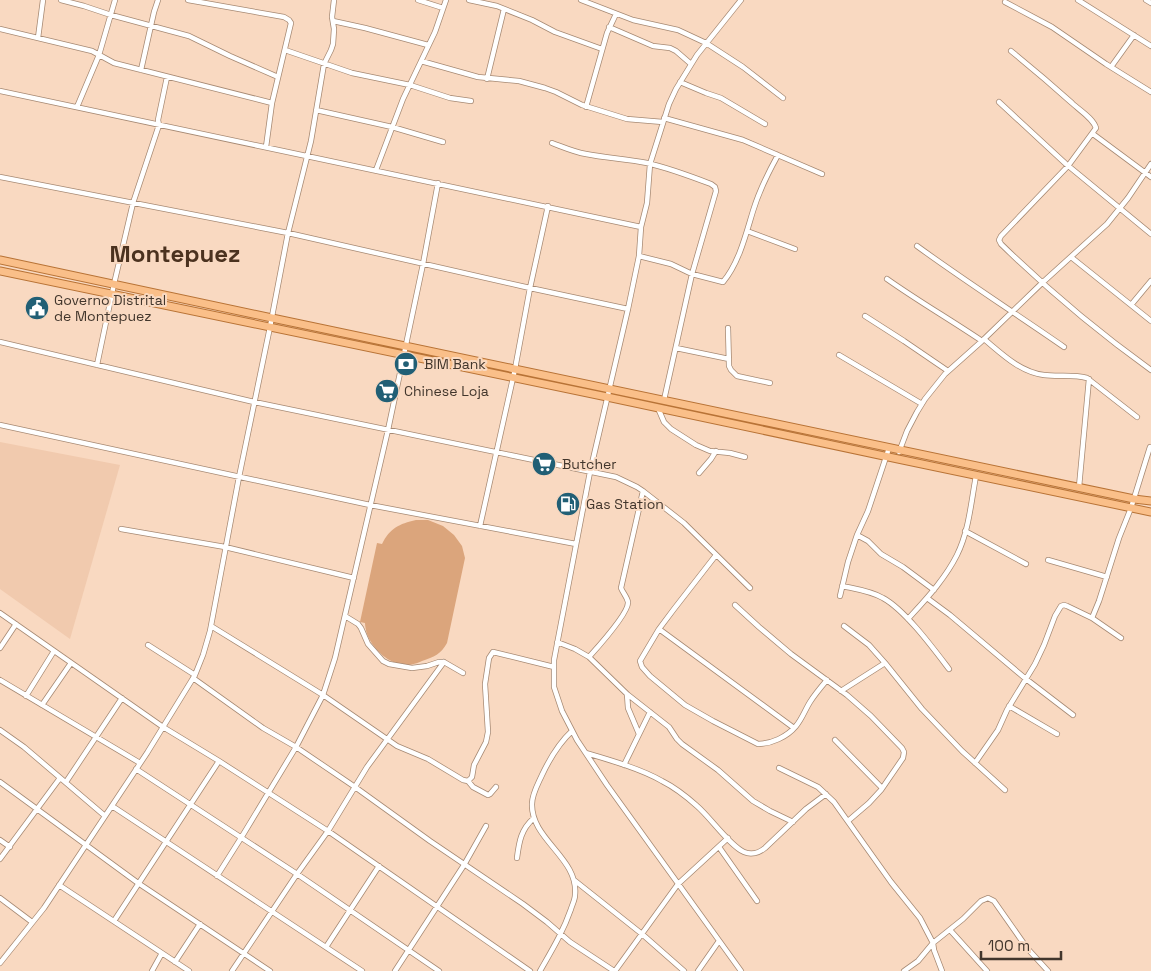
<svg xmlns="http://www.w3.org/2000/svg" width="1151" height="971" font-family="'Space Grotesk',sans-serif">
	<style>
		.built { fill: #f1caae }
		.green { fill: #dba57c }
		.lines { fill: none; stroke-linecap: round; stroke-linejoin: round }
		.street-casing { stroke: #a68973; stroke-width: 6 }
		.primary-casing { stroke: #b87336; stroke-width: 9 }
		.street { stroke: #fff; stroke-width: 4.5 }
		.primary { stroke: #fabf89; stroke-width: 7 }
		.labels { text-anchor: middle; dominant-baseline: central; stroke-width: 4; stroke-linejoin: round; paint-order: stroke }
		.poi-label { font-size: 14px; fill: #42362c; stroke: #f9d9c1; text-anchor: start }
		.town-label { font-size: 24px; font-weight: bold; fill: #4b321f; stroke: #f9d9c1 }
	</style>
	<rect width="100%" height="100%" fill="#f9d9c1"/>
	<path class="built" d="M0 442 120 465 70 639 0 589Z"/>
	<path class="green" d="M416 520H428L443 526 454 535 462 546 465 558 447 643C441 654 434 657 422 661 418 663 411 665 407 665 389 665 373 649 367 634 366 631 365 626 365 623L360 622 377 543 382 544C390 528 399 524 416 520Z"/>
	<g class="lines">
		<g class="street-casing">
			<path id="street" d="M61 0 84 6 111 15 189 36 230 56 278 77
				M188 0 284 17 289 20 291 23 272 103 266 147
				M418 0 443 8
				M469 0 497 6 532 20 555 32 602 49
				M581 0 633 20 678 30 706 43 743 67 783 98
				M741 0 697 55 676 89 669 104 650 164 647 203 641 227 639 256 628 309 590 472 554 660V687L562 711 577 740 607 785 741 971
				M1078 0 1151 46
				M1146 0 1151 3
				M1005 2 1052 27 1106 64 1151 92
				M333 21 365 28 428 45
				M609 27 653 46 670 48 676 51 691 64
				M0 29 92 51 114 63 272 103
				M38 38 43 0
				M285 50 352 73 410 85 450 98 471 101
				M1011 51C1032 68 1052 85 1072 103 1079 110 1093 118 1096 128L1068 166 1001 236 999 240 1001 244C1048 290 1098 332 1151 370
				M421 61 478 77 519 81 545 88 556 92 582 105 627 119 663 122
				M1111 67 1134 35
				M141 70 154 12 158 0
				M487 79 504 9
				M680 82 706 93 721 98 765 124
				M0 91 641 227
				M999 102 1066 164 1151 234
				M77 107 99 55 115 0
				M586 107 607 33 616 14
				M316 110 392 127 443 142
				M664 118 743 140 822 174
				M1093 134 1151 177
				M552 143C563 147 574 152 586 154 606 158 627 159 647 163 669 168 690 176 711 184L715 187 716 191 692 274 664 400
				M376 170 403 99 435 32 446 0
				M0 177 288 233 530 288 628 309
				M747 231 795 249
				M917 246C965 281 1015 313 1064 347
				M639 256 671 264 692 274 723 282C739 263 746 234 753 211 759 191 768 173 778 155
				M1071 257 1151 321
				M887 279C918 301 951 320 982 341
				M1131 305 1151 281
				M865 316 904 341 948 371
				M728 328 729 366 731 370 737 376 770 383
				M984 339C1002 354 1020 372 1044 375 1058 377 1073 374 1087 378L1137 417
				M0 342 254 402 616 477 637 487 643 491 684 523 750 588
				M676 348 729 359
				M839 355 922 404
				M97 365 114 284 133 203 159 125 158 120 167 77
				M658 408 664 422 671 429 696 445 710 451 730 453 745 457
				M0 425 370 505 576 544
				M899 452 907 431 917 412 925 399 945 374 982 341 1042 283 1107 224 1128 198 1151 164
				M699 473 711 459 716 451
				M1079 487 1089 379
				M480 526 515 369 530 288 548 206
				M121 529 225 547 354 578
				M965 531 1026 564
				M857 535 868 541 881 554 903 567 934 590
				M716 555 674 609 659 629 640 661 642 667 650 676 685 705 713 721 758 744C771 744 787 737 796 726 802 719 805 710 810 702 815 694 821 687 827 680
				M1048 560 1107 577
				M842 586C856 589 871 591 883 598 905 610 933 648 949 669
				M840 596 848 562 857 535 868 511 889 448
				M927 598 950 615 1026 679 1073 715
				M735 605 759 627 791 654 847 695 871 716 902 748 904 752 903 758 881 790 869 803 848 821
				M0 613 163 727 219 761 328 831 530 971
				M345 616 358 624 361 628 368 644 383 661 389 664 412 668 427 666 439 662H444L463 673
				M1092 618 1099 601 1119 538 1131 508 1150 447
				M908 619C926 599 945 579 957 555 969 531 971 502 976 476
				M211 626 323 695 397 746 428 759 463 780 468 781 473 787 488 795 490 794 496 787
				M844 626 869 645 885 663 922 709 962 751 1005 790
				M659 629 794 728
				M557 642 575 649 589 657 627 694 669 727 677 739 682 744 718 770 753 801 770 811 793 822
				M148 645 195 675
				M0 648 16 624
				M589 657C597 648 629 613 628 602 627 597 623 593 621 588L643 491
				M193 678 263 728 296 747 355 787 430 841 523 904 547 922 570 942 614 971
				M0 680 140 763
				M841 691 885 663
				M627 694 628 708 639 734
				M26 696 54 651
				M42 705 71 663
				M1009 706 1057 734
				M0 730 24 747 105 816
				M835 740 882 788
				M586 753C610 760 641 769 662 781 674 787 687 797 697 806 710 817 730 846 744 852 751 855 759 853 765 848L806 809 826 794
				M975 763 998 730 1007 710 1035 664 1044 645 1055 616 1061 606 1064 605 1067 606 1092 618 1121 638
				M624 765 650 712
				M779 768 818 787 834 802 891 882 920 918 933 943 934 950 942 971
				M136 769 297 874 439 971
				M468 781 472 777 474 765 486 742 488 732 485 684 489 658 493 652 554 667
				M0 782 138 883 270 971
				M66 782 122 698
				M112 806 362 971
				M0 840 10 847
				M719 847 757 901
				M517 858C519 842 521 829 534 818
				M0 859 60 778
				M217 876 241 838 296 747 323 695 335 658 388 430 423 264 438 183
				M574 880 642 934 684 971
				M59 885 189 971
				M0 898 32 922
				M114 921 219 761
				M950 930 987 971
				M326 947 379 866
				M175 962 200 924
				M0 963 44 908 147 753 195 675 203 655 210 631 239 477 270 327 288 233 311 141 324 64 331 50 333 44 334 29 332 17 334 0
				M152 971 162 953
				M232 971 297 874 328 831 367 767 444 662
				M395 971 464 865 486 826
				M540 971C552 950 563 932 571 909 572 905 575 900 575 895 579 858 531 840 532 804 532 794 538 784 542 775 550 758 558 744 572 731
				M615 971 678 884 728 838
				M698 971 719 941
				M904 971 918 961 933 943 963 919 981 901 988 898 994 901 1027 948 1048 971"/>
		</g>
		<g class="primary-casing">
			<path id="primary" d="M0 260 272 318 1134 499 1151 501
				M0 271 607 397 898 459 1151 512"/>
		</g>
		<use href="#street" class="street"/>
		<use href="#primary" class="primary"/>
	</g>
	<defs>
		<g id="civic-disc" transform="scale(1.25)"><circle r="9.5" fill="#215f75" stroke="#f9d9c1"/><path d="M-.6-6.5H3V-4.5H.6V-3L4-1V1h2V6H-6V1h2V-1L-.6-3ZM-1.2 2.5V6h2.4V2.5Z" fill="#fff"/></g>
		<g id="bank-disc" transform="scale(1.25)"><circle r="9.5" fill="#215f75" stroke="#f9d9c1"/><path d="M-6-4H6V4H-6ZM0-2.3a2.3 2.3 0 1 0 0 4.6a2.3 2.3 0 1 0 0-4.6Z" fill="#fff"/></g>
		<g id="supermarket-disc" transform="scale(1.25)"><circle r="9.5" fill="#215f75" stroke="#f9d9c1"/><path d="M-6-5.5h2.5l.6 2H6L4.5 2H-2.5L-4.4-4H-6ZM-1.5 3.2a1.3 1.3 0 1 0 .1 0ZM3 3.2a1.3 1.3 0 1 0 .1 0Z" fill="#fff"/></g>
		<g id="fuel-disc" transform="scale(1.25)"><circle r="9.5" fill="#215f75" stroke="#f9d9c1"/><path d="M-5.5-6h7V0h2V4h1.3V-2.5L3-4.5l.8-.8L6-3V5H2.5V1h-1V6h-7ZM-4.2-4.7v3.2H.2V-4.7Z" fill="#fff"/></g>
	</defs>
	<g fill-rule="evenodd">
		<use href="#civic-disc" x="37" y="308"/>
		<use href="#bank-disc" x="406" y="364"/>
		<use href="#supermarket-disc" x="387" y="391"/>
		<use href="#supermarket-disc" x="544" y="464"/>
		<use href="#fuel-disc" x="568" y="504"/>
	</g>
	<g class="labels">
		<g class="poi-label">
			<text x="54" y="300">Governo Distrital<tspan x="54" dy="16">de Montepuez</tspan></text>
			<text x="424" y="364">BIM Bank</text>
			<text x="404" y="391">Chinese Loja</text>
			<text x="562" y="464">Butcher</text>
			<text x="586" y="504">Gas Station</text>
		</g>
		<g class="town-label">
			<text x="175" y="253">Montepuez</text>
		</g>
	</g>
	<path d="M981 951v8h80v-8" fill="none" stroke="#42362c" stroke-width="2.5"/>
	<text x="988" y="951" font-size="15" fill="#42362c" stroke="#f9d9c1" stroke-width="4" paint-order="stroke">100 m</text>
</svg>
